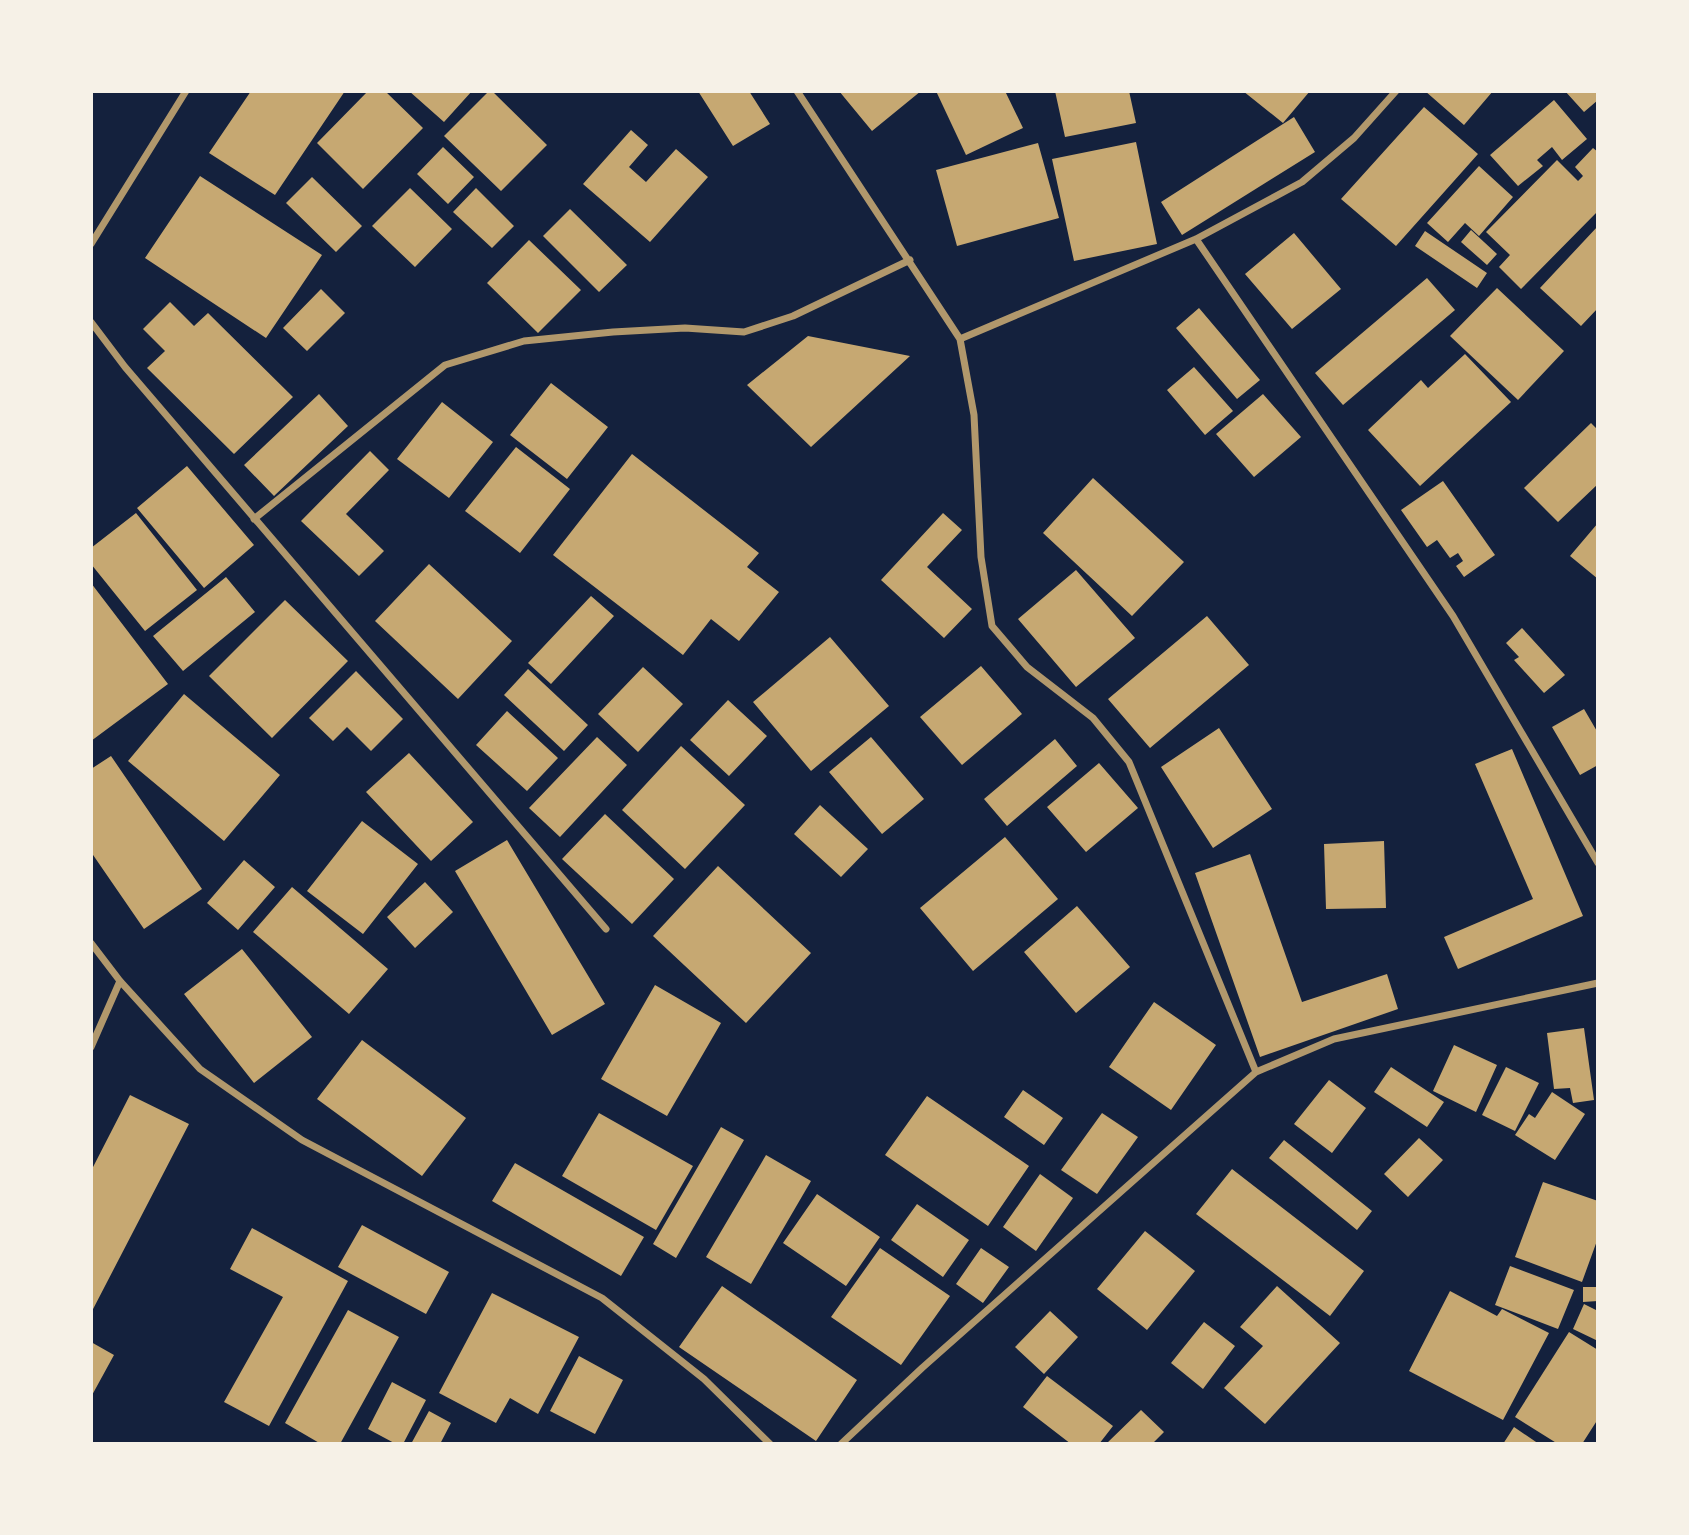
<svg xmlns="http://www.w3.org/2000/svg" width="1689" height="1535" font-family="'Noto Sans',sans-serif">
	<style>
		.building { fill: #c6a872 }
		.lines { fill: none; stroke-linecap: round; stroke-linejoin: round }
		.minor { stroke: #b1986c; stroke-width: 7 }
	</style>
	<rect width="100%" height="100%" fill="#14213d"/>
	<path class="building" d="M251 91H345L275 195 209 153Z
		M368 91H385L423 128 363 189 317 143Z
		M409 91H472L444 122Z
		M489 91H492L547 145 501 191 444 136Z
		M698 91H749L770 124 733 146Z
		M839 91H921L872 131Z
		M936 91H1005L1023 128 966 155Z
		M1055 91H1129L1136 123 1065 137Z
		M1243 91H1310L1283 123Z
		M1425 91H1493L1464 125Z
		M1565 91H1598V100L1584 112Z
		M1554 100 1587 139 1562 160 1552 147 1537 160 1543 166 1518 186 1490 155Z
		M1424 107 1478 154 1396 246 1341 199Z
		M1294 117 1315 152 1182 235 1161 202Z
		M631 130 648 145 629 167 646 182 676 149 708 177 650 242 583 184Z
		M1136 142 1157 244 1074 261 1052 159Z
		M1038 143 1059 218 957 246 936 170Z
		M443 147 474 177 448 204 417 174Z
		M1593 148 1598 152V211L1521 289 1499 267 1510 255 1486 232 1557 160 1578 181 1583 176 1575 167Z
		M1479 166 1513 197 1479 236 1465 223 1448 242 1427 223Z
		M200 176 322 255 266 338 145 258Z
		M312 177 362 226 336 252 286 203Z
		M410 188 452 229 415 267 372 226Z
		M476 188 514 226 492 248 453 212Z
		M570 209 627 265 599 292 543 236Z
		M1598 226V308L1581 326 1540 288Z
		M1471 230 1497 254 1487 265 1461 242Z
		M1425 231 1487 273 1477 288 1415 246Z
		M1294 233 1341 289 1292 329 1245 274Z
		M529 240 581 290 538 333 487 283Z
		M1427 278 1455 310 1343 405 1315 373Z
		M1497 288 1564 351 1518 400 1450 336Z
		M321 289 345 313 307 351 283 328Z
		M170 302 194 326 208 313 293 397 234 454 147 368 165 351 143 329Z
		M1199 308 1260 380 1237 399 1176 328Z
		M808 336 910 356 811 447 747 385Z
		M1465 354 1511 402 1420 486 1368 430 1421 380 1428 388Z
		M1194 367 1233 411 1205 435 1167 390Z
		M551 383 608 427 567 479 510 435Z
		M319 394 348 426 274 496 244 465Z
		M1263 394 1301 437 1254 477 1216 434Z
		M442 402 493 442 449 498 397 459Z
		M1591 423 1598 430V484L1558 522 1524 488Z
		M516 447 570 489 520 553 465 511Z
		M370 451 389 470 346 514 384 551 359 576 301 521Z
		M632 454 759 553 747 567 779 592 739 641 711 619 683 655 553 555Z
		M187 466 254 545 204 588 137 508Z
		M1093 478 1184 562 1132 616 1043 533Z
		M1443 481 1495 555 1464 577 1456 566 1463 561 1458 553 1450 558 1437 540 1427 547 1401 510Z
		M136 513 197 590 145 631 91 564V548Z
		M943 513 962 530 927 567 972 609 944 638 881 580Z
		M1598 523V579L1570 556Z
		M429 564 512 641 458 699 375 621Z
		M1076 570 1135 638 1076 687 1018 619Z
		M226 577 255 612 183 671 153 636Z
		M91 583 168 684 91 741Z
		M591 596 614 616 551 684 528 663Z
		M285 600 348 661 272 738 209 676Z
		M1207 616 1249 665 1150 748 1108 699Z
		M1522 628 1565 675 1544 693 1514 660 1519 657 1506 643Z
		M830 637 889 706 811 771 753 702Z
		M981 666 1022 714 962 765 920 717Z
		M643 667 683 704 638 752 598 714Z
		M528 669 588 725 564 751 504 695Z
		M356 671 403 719 371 751 347 727 333 741 309 718Z
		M184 694 280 775 224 841 128 761Z
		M728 700 767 736 729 776 690 740Z
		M1584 709 1598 733V765L1580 775 1552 727Z
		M507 711 558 758 527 791 476 745Z
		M1219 728 1272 809 1213 848 1161 767Z
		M597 737 627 765 560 837 529 808Z
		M871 737 924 799 882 834 829 772Z
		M1055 739 1077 766 1007 826 984 799Z
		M681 746 745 805 685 869 622 810Z
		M1512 749 1583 916 1458 969 1444 937 1533 899 1475 764Z
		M409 753 473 822 431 861 366 792Z
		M111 756 202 889 144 929 91 852V769Z
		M1099 763 1138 808 1086 852 1047 807Z
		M820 805 868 849 841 877 794 834Z
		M605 814 674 879 632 924 562 859Z
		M362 821 418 864 363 934 307 891Z
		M1005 837 1058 899 973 971 920 908Z
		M507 840 605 1004 552 1035 455 871Z
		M1384 841 1386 908 1326 909 1324 844Z
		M1250 854 1302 1002 1387 974 1398 1009 1260 1057 1195 873Z
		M244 860 275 887 238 930 207 903Z
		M718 866 811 953 746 1023 653 936Z
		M425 882 453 912 415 948 387 917Z
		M292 887 388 969 349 1014 253 932Z
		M1077 906 1130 967 1076 1013 1024 952Z
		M242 949 312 1037 254 1083 184 994Z
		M655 985 721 1023 667 1116 601 1079Z
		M1154 1002 1216 1045 1171 1110 1109 1067Z
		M1584 1028 1594 1100 1573 1103 1570 1088 1554 1089 1547 1033Z
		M362 1040 466 1118 422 1176 317 1099Z
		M1454 1045 1497 1065 1476 1112 1433 1091Z
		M1391 1067 1444 1102 1427 1127 1374 1092Z
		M1506 1067 1539 1083 1515 1131 1482 1115Z
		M1329 1080 1366 1108 1332 1153 1294 1124Z
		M1023 1090 1063 1118 1044 1145 1004 1117Z
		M1552 1092 1585 1114 1555 1160 1515 1135 1529 1114 1535 1118Z
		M130 1095 189 1124 91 1313V1171Z
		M927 1096 1029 1166 988 1226 885 1155Z
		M599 1113 693 1166 656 1230 562 1176Z
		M1102 1113 1138 1137 1097 1194 1061 1170Z
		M721 1127 744 1140 676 1258 653 1244Z
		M1419 1138 1443 1160 1408 1197 1384 1174Z
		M1284 1140 1372 1211 1357 1230 1269 1158Z
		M766 1155 811 1181 751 1284 706 1257Z
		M515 1163 644 1237 621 1276 492 1201Z
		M1232 1169 1364 1271 1330 1316 1196 1214Z
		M1040 1174 1073 1198 1036 1251 1003 1227Z
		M1543 1182 1598 1201V1238L1582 1282 1515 1257Z
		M817 1194 880 1237 846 1286 783 1243Z
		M917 1204 969 1240 943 1277 891 1240Z
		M362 1225 449 1272 426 1314 338 1267Z
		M252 1228 348 1281 269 1426 224 1402 283 1297 230 1269Z
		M1145 1231 1195 1271 1147 1330 1097 1289Z
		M880 1248 950 1296 901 1365 831 1317Z
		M981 1248 1009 1267 983 1303 956 1284Z
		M1510 1266 1574 1290 1558 1329 1495 1305Z
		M722 1286 857 1380 816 1441 679 1347Z
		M1277 1286 1340 1343 1265 1424 1224 1388 1263 1346 1240 1327Z
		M1583 1287H1598V1301L1583 1302Z
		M1450 1291 1497 1316 1502 1309 1549 1333 1503 1420 1409 1371Z
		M492 1293 579 1337 538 1414 510 1398 496 1423 439 1393Z
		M1584 1304 1598 1311V1341L1573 1329Z
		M348 1310 399 1337 340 1444H321L285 1423Z
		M1050 1311 1078 1337 1044 1374 1015 1347Z
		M1204 1322 1235 1346 1203 1389 1171 1363Z
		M1569 1332 1598 1350V1419L1582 1444H1558L1515 1417Z
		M91 1342 114 1355 91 1397Z
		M579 1356 623 1380 595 1434 550 1411Z
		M1047 1376 1113 1426 1099 1444H1071L1023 1407Z
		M392 1382 426 1400 403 1444H396L368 1429Z
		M1141 1410 1164 1432 1152 1444H1106Z
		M429 1411 451 1423 440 1444H411Z
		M1514 1427 1539 1444H1503Z"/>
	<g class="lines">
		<path class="minor" d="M797 91 960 339 974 415 981 557 992 626 1027 667 1093 718 1129 762 1256 1072
			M1196 239 1453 616 1598 863
			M91 244 186 91
			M91 322 125 367 606 929
			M960 339 1196 239 1302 182 1354 138 1396 91
			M254 519 445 365 524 341 613 332 685 328 744 332 793 316 910 260
			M91 943 120 981 200 1069 302 1140 602 1298 704 1379 770 1444
			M91 1047 120 981
			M841 1444 922 1368 1256 1072 1334 1039 1598 983"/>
	</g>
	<rect width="1689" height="1535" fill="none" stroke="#f6f1e7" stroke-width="186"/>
</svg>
